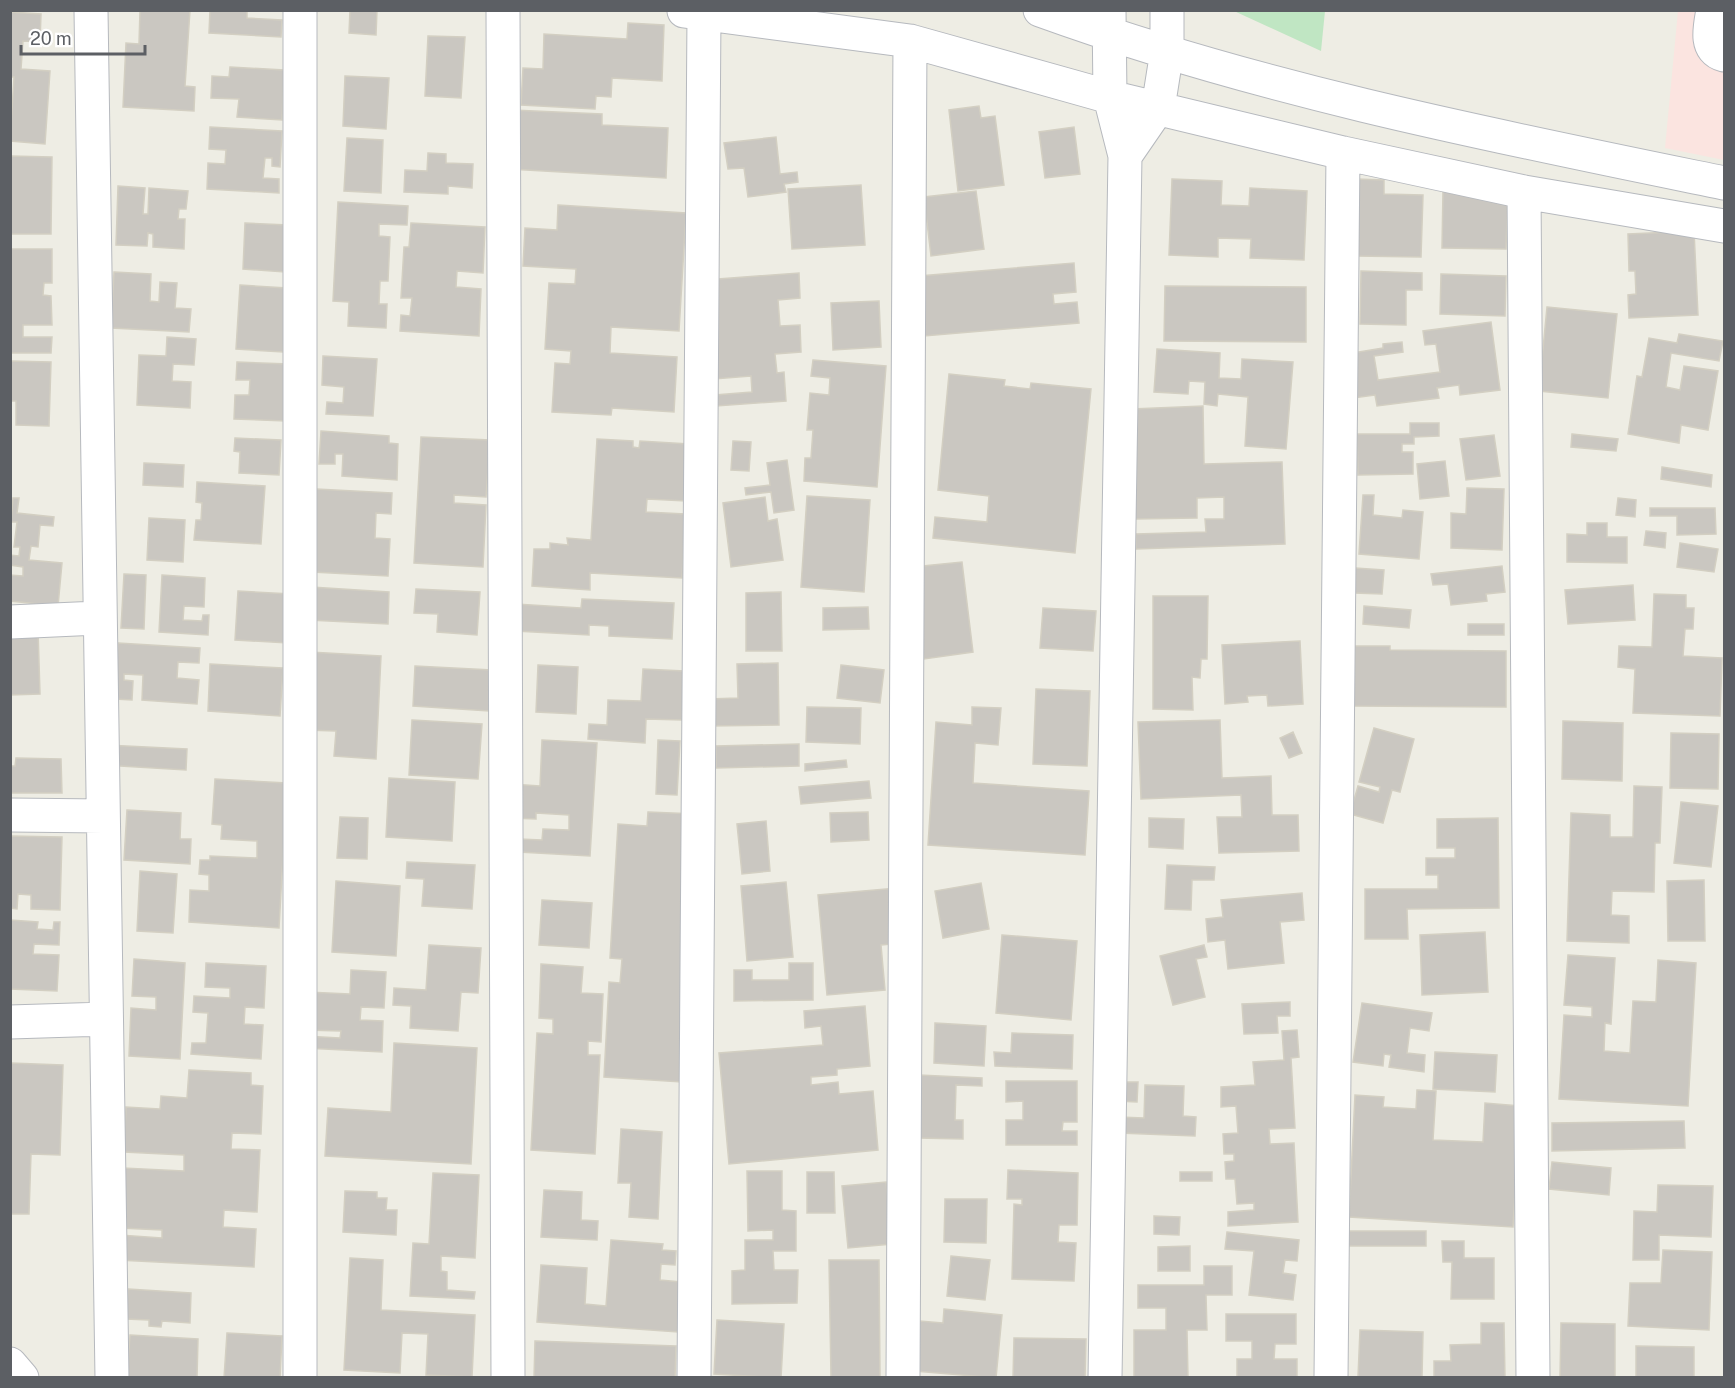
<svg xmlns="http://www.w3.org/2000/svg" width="1735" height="1388" font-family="'Public Sans',sans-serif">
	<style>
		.medical { fill: #fbe4e0 }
		.green { fill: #c0e6c3 }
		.building { fill: #cac7c1; stroke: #d3cfc2; stroke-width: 1.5 }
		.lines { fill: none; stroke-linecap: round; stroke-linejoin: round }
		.minor-casing { stroke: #b6b9be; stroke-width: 35 }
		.minor { stroke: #fff; stroke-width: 33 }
	</style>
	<rect width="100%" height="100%" fill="#eeede4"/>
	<path class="medical" d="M1678 11H1724V160L1665 148Z"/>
	<path class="green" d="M1234 11H1325L1321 51Z"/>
	<path class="building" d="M140 10H190L185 86 195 87 194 111 123 107 126 43 139 44Z
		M210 10H247V18L282 20 281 37 209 33Z
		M350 10H377L376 35 349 33Z
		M10 12 41 14 40 42 23 41 21 69 50 71 45 144 10 141 14 77H10Z
		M628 23 664 25 662 81 612 78 611 97 596 96 595 109 521 105 523 68 543 69 544 34 627 39Z
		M428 36 465 37 461 98 425 96Z
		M230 67 284 70 282 120 237 117 239 99 211 98 212 76 229 77Z
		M345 76 389 78 386 129 343 126Z
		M979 106 981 118 995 116 1004 185 958 191 949 110Z
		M512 110 602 114V125L668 128 666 178 509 169Z
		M210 127 282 131 280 167 272 166V158H265L263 178 279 179V193L207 189 208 163 225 164 226 150 209 149Z
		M1074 127 1080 174 1045 178 1039 132Z
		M776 137 780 174 797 172 798 182 784 184 786 192 748 197 744 168 728 169 724 143Z
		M347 138 383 140 381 193 344 191Z
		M428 153 446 154V163L473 164 472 188 448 186V194L404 192 405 170 427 171Z
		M10 156 52 157 51 234H10Z
		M1172 179 1222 181 1221 205 1249 206 1250 188 1307 191 1304 260 1250 258 1251 239 1218 238V257L1169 255Z
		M1356 179 1384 180V194L1423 195 1421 257 1355 256Z
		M861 185 865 245 792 249 788 189Z
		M118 186 145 188 143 214H148L149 188 188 191 186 209H179L178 219H185L184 249 153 247V234L148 233 147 246 116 245Z
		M1443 190 1508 191 1506 249 1442 248Z
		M976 191 984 249 931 256 924 197Z
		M338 202 408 206 407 225 379 224V236L390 237 388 281H380L379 304H387L386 328 348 326 349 302 333 301Z
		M558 205 686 213 679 331 611 327 610 353 677 357 674 412 612 408 611 415 552 412 555 363 570 364 571 351 545 349 549 283 575 284 576 269 523 266 525 228 557 230Z
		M245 223 288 225 285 272 243 269Z
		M411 223 485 227 483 273 457 271 456 287 481 289 479 336 400 331 401 315 410 316 412 298H401L404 247H409Z
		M1694 231 1698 315 1629 318 1628 295 1636 294 1635 271H1629L1628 234Z
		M10 249H52V283H44L43 295 51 296 52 325H23V337H52L51 353H10Z
		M1074 263 1076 292 1053 294 1054 304 1077 302 1079 323 924 336 919 276Z
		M1361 271 1422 273V290H1406V325L1360 324Z
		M114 272 151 274 150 301 159 302 160 282 177 283 175 308 191 309 189 332 111 328Z
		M799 273 800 298 778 300 780 326 800 325 801 352 775 354 777 373 784 372 786 401 716 406 715 395 752 392 751 376 714 379 705 280Z
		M1441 274 1506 276 1505 316 1440 314Z
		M240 285 287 288 283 352 236 349Z
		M1165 286 1306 287V342L1164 341Z
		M879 301 881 347 833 350 831 303Z
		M1547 307 1617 314 1608 398 1539 391Z
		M1491 322 1500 390 1460 395 1459 385 1437 388 1439 398 1377 406 1375 395 1346 399 1340 355 1383 348V344L1402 342 1403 352 1374 356 1378 380 1440 372 1436 344 1425 345 1423 331Z
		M1679 334 1723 341 1719 361 1671 353 1666 387 1680 390 1684 366 1718 371 1708 430 1681 425 1679 443 1628 434 1637 376 1642 377 1649 338 1677 343Z
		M167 337 196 339 194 365 173 364 172 381 191 382 190 408 137 405 139 355 166 356Z
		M1157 349 1220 353 1219 378 1241 379 1242 359 1293 362 1286 449 1245 446 1248 397 1218 394 1217 406 1204 404 1205 382 1189 381 1188 394 1154 392Z
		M323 356 377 359 373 416 326 414 327 402 343 403 344 387 322 385Z
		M813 360 886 366 877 487 804 481 805 458H811L813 430H807L810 393 829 395 830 378 811 376Z
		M10 361 51 362 49 426 16 425V401H10Z
		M237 362 289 364 286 421 234 419 235 395H249L250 380H236Z
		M949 374 1005 380 1004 386 1030 389 1031 383 1091 389 1075 553 933 538 935 517 987 522 989 496 938 490Z
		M1203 406 1204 464 1282 462 1285 544 1136 549V534L1206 532 1205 519H1224V497L1197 498V518L1135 519 1132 409Z
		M1410 423H1439V436L1414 437V444H1402V452H1413V474L1358 475 1357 434H1410Z
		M321 431 389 436V443L398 444 397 480 342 476 343 454H335V464H319Z
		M1572 434 1618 439 1616 451 1571 447Z
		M1494 435 1500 476 1466 480 1460 439Z
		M421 437 490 440 486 497 454 495V503L486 505 483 567 414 563Z
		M235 438 281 440 279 475 239 473 240 452 234 451Z
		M597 439 633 441V447L639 448 640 441 689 444 686 501 647 499 646 512 685 514 682 578 590 573V590L532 586 534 549H550V543L568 545 567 538 591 540Z
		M733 441 751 442 749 471 731 470Z
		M787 460 794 510 774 513 771 492 746 495 745 488 770 485 767 463Z
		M1445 461 1449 496 1420 499 1417 464Z
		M144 463 184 465 183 487 143 485Z
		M1662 467 1712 475 1711 487 1661 479Z
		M197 482 265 486 261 544 194 540 196 520H201L202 503 196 502Z
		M1467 488 1504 489 1502 550 1451 548V513L1466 514Z
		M316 489 392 493 391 514 376 513 375 538 390 539 388 576 312 572Z
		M1363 495H1374L1373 515 1402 518 1403 510 1423 512 1419 559 1359 554Z
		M807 496 870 500 864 592 801 587Z
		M765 497 768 521 777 519 783 560 731 567 723 503Z
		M13 498H19L17 513 54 517 53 526 40 525 38 547 31 546 29 560 62 563 58 606 10 601V575L23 576V567L10 565V555L19 556 20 547H14L17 522H11Z
		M1618 498 1636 500 1635 517 1616 515Z
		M1650 508H1715L1716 534 1677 535V516H1650Z
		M149 518 185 520 183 562 147 560Z
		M1587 523H1607V537H1627V563L1567 562V534L1587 535Z
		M1646 531 1666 533 1665 548 1644 545Z
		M1680 543 1718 549 1714 572 1677 567Z
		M962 562 973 652 924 659 913 567Z
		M1502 566 1505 592 1486 594 1487 601 1451 605 1448 584 1433 585 1431 574Z
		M1355 568 1384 570 1382 594 1354 593Z
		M124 574 146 575 144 629 121 628Z
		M162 575 205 578 204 607 184 606 183 620 202 621 203 615H209L208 635 159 632Z
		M1633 585 1635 620 1568 624 1565 590Z
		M311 587 389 592 388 624 309 620Z
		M416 589 480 592 477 635 437 632 438 614 414 613Z
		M238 591 291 594 288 643 235 640Z
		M781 592 782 651H746V593Z
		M1654 594 1686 595V608H1694L1693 629H1685L1683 656 1722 658 1720 716 1633 713 1635 669 1618 667 1619 646 1652 647Z
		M1153 596H1208L1207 659H1201L1200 678 1192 677 1193 710 1153 709Z
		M582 599 674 603 672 639 609 636V626L589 625V635L515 631 516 604 581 608Z
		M1364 606 1411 610 1409 628 1363 624Z
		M868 607 869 629 823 630V608Z
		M1043 608 1096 611 1093 651 1040 648Z
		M1468 624H1504V635H1468Z
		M38 630 40 694 10 695V631Z
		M1300 641 1303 704 1268 706 1267 695 1247 696 1248 702 1225 704 1222 645Z
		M118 643 200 648 199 663 178 662 177 678 199 680 197 704 142 700 143 675 124 674V680L133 681 132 700 115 699Z
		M1355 646H1390V650L1506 651V707L1354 706Z
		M309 652 381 656 376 759 334 756 336 731 305 730Z
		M778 663 779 725 709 726V699L738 698 737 664Z
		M210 664 283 668 280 716 208 711Z
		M538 665 578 667 576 714 536 712Z
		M841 665 884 670 880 703 837 698Z
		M415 666 492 670 489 711 413 706Z
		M643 669 684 671 682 720 646 719 645 743 588 739 589 724 607 725 608 700 641 701Z
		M1036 689 1090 691 1087 766 1033 764Z
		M807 707 861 708 860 744 806 742Z
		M972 707 1001 708 998 745 975 743 973 783 1089 791 1085 855 928 845 936 722 972 725Z
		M412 720 482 724 478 779 409 775Z
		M1220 720 1222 778 1271 776 1272 815H1298L1299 851 1219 853 1217 817H1242L1241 795 1141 799 1138 722Z
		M1563 721 1623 723 1622 781 1562 779Z
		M1374 728 1414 739 1400 792 1392 790 1383 823 1350 814 1358 786 1379 792 1380 787 1359 782Z
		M1293 732 1302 753 1289 758 1280 738Z
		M1671 733 1719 734 1718 789 1670 788Z
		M542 740 597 743 590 856 519 852 520 839 542 840 543 829 569 830V815L536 813V819L510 818 512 784 540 786Z
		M658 740 680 741 677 795 656 794Z
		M799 744V766L716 768V746Z
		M106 745 187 749 186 770 104 765Z
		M16 758 61 759 62 793H10V766H15Z
		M846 760 847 767 805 771V764Z
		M389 778 455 782 452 841 386 837Z
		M215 779 287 783 279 928 189 922 190 890 209 891V875L199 874 200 860H210V856L257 858V841L221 839 222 825 212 824Z
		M869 781 871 798 801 804 799 787Z
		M1634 786 1662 787 1660 843H1655L1654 892 1612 891 1611 915 1629 916V943L1567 941 1571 813 1610 815V837H1633Z
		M1681 802 1718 806 1711 867 1674 863Z
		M127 810 181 813 180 839H191L190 864 124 860Z
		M648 812 696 814 682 1082 604 1077 609 982 620 983 622 959 610 958 618 824 647 826Z
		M868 812 869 840 831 842 830 813Z
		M340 817 368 818 367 859 337 858Z
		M1149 818 1184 819 1183 849 1149 847Z
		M1498 818 1499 908 1407 909 1408 939H1365V889H1438V875H1426V858H1455V848H1437V819Z
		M766 821 770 871 742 874 737 824Z
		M10 836 62 837 60 910 31 909V895L18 894 17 909 10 908Z
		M407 862 475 865 472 909 422 906 424 879 406 878Z
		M1167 865 1215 867 1214 880H1192L1191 910 1165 909Z
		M140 871 177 874 173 933 137 931Z
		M1704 880 1705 941H1668L1667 881Z
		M336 881 400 886 396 956 332 952Z
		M786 882 793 957 747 961 741 886Z
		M981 883 989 929 943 938 935 891Z
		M897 888 902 943 881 945 885 990 827 995 818 895Z
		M1302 893 1304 920 1280 922 1284 963 1228 969 1225 940 1208 942 1206 919 1223 917 1221 900Z
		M542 900 592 903 589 948 539 945Z
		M10 920 38 922 37 929 53 930 54 922H60L59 945 34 944 33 954 59 955 57 991 10 989Z
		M1485 932 1488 992 1422 995 1420 935Z
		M1002 935 1077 941 1071 1020 996 1013Z
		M429 945 481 948 478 993 461 992 458 1031 410 1028 411 1006 393 1005 394 988 426 990Z
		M1204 945 1207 957 1196 959 1205 997 1173 1005 1160 956Z
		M1568 955 1615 958 1611 1024 1605 1023 1604 1051 1630 1053 1633 1001 1656 1002 1658 960 1696 963 1688 1106 1559 1099 1564 1015 1592 1017V1007L1564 1005Z
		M134 959 185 963 180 1059 129 1056 131 1008 156 1010V997L132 996Z
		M206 963 266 966 264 1008 245 1007 244 1024 263 1025 261 1059 191 1054 192 1043H206L208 1013 193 1012 194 996 230 998V988L205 987Z
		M789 963H813V1000L734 1001V970H752V980H789Z
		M541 964 583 967 581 993 603 994 601 1042 588 1041V1055H600L595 1154 531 1150 537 1033 553 1034V1019L539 1018Z
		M351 970 386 972 384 1008 361 1007 360 1020 383 1021 382 1052 305 1048V1036L340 1038 341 1031 305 1030 307 992 350 994Z
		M1290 1002V1016H1277L1278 1033 1244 1034 1242 1004Z
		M1362 1003 1432 1013 1429 1031 1410 1028 1407 1053 1425 1055 1424 1072 1389 1067 1391 1055 1384 1054 1383 1066 1353 1062Z
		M865 1006 870 1066 837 1069V1075L811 1077V1085L838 1082 839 1094 873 1091 878 1150 729 1164 719 1053 823 1045 821 1026 805 1028 804 1011Z
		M935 1023 986 1026 984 1066 934 1063Z
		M1297 1030 1299 1057 1291 1058 1295 1128 1269 1129 1270 1144 1294 1143 1298 1222 1228 1226V1212L1254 1210V1203L1237 1204 1235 1179H1226L1225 1162 1234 1161V1154H1224L1223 1134 1238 1133 1236 1106 1221 1107V1087L1255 1085 1253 1062 1284 1060 1282 1031Z
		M1012 1033 1073 1035 1072 1069 995 1066 994 1052 1011 1053Z
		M394 1043 477 1048 471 1164 325 1156 328 1108 391 1112Z
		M1435 1052 1497 1055 1495 1092 1433 1089Z
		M10 1063 63 1065 60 1155 31 1154 29 1214H10Z
		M189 1070 251 1073V1085L263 1086 261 1134 232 1133 231 1149 260 1150 257 1212 224 1210 223 1227 256 1229 254 1267 118 1260 120 1235 162 1238V1230L120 1228 123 1168 184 1171V1155L124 1152 126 1107 160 1109 161 1096 187 1098Z
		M919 1075 982 1078V1086L956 1085 955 1120H963V1139L917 1138Z
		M1006 1081H1077V1122H1063L1062 1131H1077V1145H1006V1120H1023V1101L1006 1102Z
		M1116 1082H1138L1137 1102 1116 1101Z
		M1145 1085 1184 1086 1183 1116 1196 1117 1195 1136 1119 1133 1120 1117 1144 1118Z
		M1417 1090 1436 1091 1433 1140 1483 1142 1485 1103 1520 1106 1513 1227 1349 1217 1355 1095 1384 1097 1383 1107 1416 1109Z
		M1684 1121 1685 1148 1552 1151V1123Z
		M621 1129 662 1132 658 1219 629 1217 631 1183H618Z
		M1552 1162 1611 1168 1609 1195 1549 1189Z
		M1008 1170 1078 1173 1077 1225H1059L1058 1242 1076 1243 1074 1281 1012 1279 1014 1204 1022 1205V1199H1007Z
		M747 1171H782V1210L796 1211V1251H773L774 1270H798L797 1303 732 1304V1271L745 1270V1240H773V1230L748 1231Z
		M807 1172H834L835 1213H807Z
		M1180 1172H1212V1181H1180Z
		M433 1173 479 1175 475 1258 441 1256V1271L447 1272V1290L475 1292 474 1299 410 1296 413 1243 429 1244Z
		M886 1182 892 1244 848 1248 842 1186Z
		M1658 1185 1713 1186 1711 1237 1659 1235V1260H1633L1634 1211 1657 1212Z
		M544 1190 582 1192 581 1220 598 1221 597 1240 541 1237Z
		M345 1191 377 1192V1198H387L386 1210H397L396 1235 343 1232Z
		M945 1199H987L986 1243 944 1242Z
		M1154 1216 1180 1217 1179 1235 1154 1234Z
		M1340 1231H1426V1246H1340Z
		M1227 1232 1299 1240 1297 1261 1285 1260 1283 1273 1296 1275 1293 1300 1249 1295 1254 1251 1225 1249Z
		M611 1240 663 1244 662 1250 676 1251 675 1265 661 1264 660 1280 681 1282 678 1332 537 1322 541 1265 587 1268 585 1304 606 1306Z
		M1442 1241H1464V1258H1494V1299H1451L1452 1262H1443Z
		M1190 1246V1271H1158V1247Z
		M1663 1250 1712 1252 1709 1330 1628 1326 1630 1283H1661Z
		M951 1256 990 1260 985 1300 947 1296Z
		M350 1258 383 1260 381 1310 475 1315 472 1377 426 1375 428 1334 402 1333 400 1373 344 1370Z
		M829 1260H879L880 1378H831Z
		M1204 1266H1232V1295H1206L1207 1330H1187L1188 1378H1134V1330H1166V1308H1138V1285H1204Z
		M128 1289 191 1293 190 1323 162 1321 161 1327 149 1326V1320L126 1319Z
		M944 1309 1002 1315 996 1378 915 1371 920 1321 943 1323Z
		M1226 1314H1296V1344H1275L1274 1359H1297V1378H1237V1359H1252V1341H1226Z
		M717 1320 784 1324 781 1378 714 1374Z
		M1481 1323H1504L1505 1378H1434V1361H1451L1450 1345 1481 1344Z
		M1561 1323 1615 1324V1378H1560Z
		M1360 1330 1423 1332 1422 1378 1358 1377Z
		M227 1333 282 1336 280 1378H224Z
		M130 1335 198 1339 197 1378H127Z
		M1014 1338 1086 1339 1085 1378H1013Z
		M535 1341 676 1346 675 1378H534Z
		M1636 1346 1694 1347V1378H1636Z"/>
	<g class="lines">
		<g class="minor-casing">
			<path id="minor" d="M91 10 112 1378
				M300 10V1378
				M503 10 508 1378
				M1040 10C1261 90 1494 136 1724 183
				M1713 10C1710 27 1704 50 1724 55
				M684 11 910 41 1110 97 1343 153 1524 192 1724 226
				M1125 156 1158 108 1167 51V10
				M1524 192 1533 1378
				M10 622 98 618
				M10 815 103 816
				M10 1022 106 1019
				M10 1364 22 1378
				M694 1378 704 14
				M903 1378 910 41
				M1105 1378 1125 156 1110 97 1109 10
				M1331 1378 1343 153"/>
		</g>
		<use href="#minor" class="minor"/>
	</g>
	<rect width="1735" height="1388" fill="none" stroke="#5c5f64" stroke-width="24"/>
	<path d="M21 45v9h124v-9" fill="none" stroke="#5c5f64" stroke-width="3"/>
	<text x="30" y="45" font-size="18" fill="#5c5f64" stroke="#ffffff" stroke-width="4.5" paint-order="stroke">20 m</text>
</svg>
